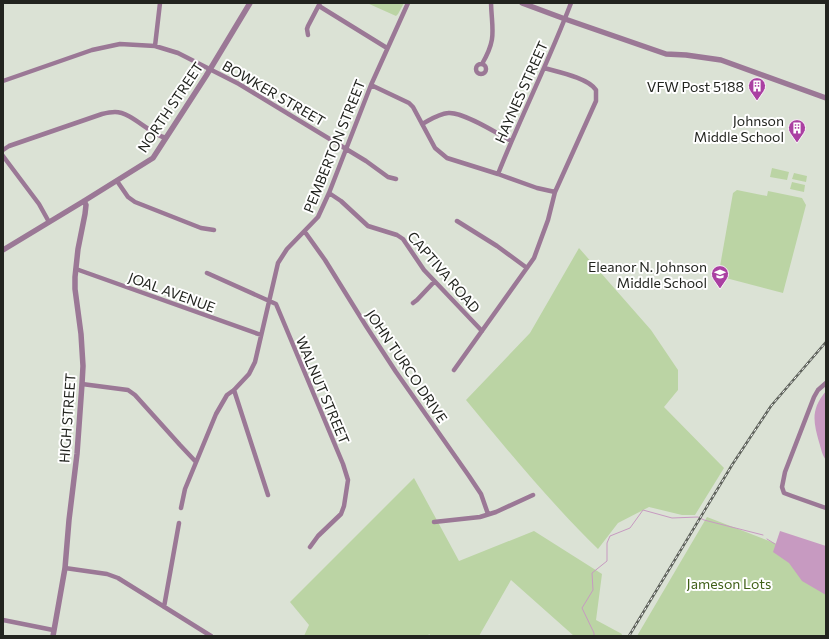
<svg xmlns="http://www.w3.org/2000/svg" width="829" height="639" font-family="Commissioner,sans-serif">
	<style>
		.green { fill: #bbd4a4 }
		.water { fill: #c79ac1 }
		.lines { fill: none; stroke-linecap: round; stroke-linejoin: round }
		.stream { stroke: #c79ac1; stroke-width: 1 }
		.minor { stroke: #9b7896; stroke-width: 4.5 }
		.tertiary { stroke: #9b7896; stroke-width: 5.5 }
		.rail-casing { stroke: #5d615a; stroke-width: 2.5 }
		.rail { stroke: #fff; stroke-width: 1; stroke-dasharray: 3; stroke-linecap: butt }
		.labels { text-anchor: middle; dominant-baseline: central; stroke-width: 4; stroke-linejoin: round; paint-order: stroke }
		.poi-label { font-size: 14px; fill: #22241f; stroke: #fff; text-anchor: end }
		.street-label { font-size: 14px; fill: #22241f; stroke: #fff }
		.park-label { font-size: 14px; fill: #406018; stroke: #fff }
	</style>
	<rect width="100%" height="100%" fill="#dbe2d5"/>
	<path class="green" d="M367 3H404L398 14 396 16Z
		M772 168 789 172 787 180 770 177Z
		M794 173 807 176 806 182 792 179Z
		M792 182 805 185 804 192 790 189Z
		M737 190 767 196 768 191 802 198 806 205 783 293 722 277 719 272 733 193Z
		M579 248 651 330 678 370V390L664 407 724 468 695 515H682L649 507 618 523 598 549C550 502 508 451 466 400L530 333Z
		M414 478 459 561 534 531 602 574 596 620 622 634 621 636H574L511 580 479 636H431L429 634 428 636H304L309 625 290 602Z
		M707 517 826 563V636H637Z"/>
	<path class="water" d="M826 391V460C822 455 821 448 819 442 813 421 811 409 826 391Z
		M780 531 826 546V595L802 581 789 563 773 552Z"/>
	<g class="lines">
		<path class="stream" d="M767 539 775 544
			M594 636V633L582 608 593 590 592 573 607 561V543L610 536 630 528 643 510 672 518 698 517 704 520 763 535"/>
		<path class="minor" d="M319 6 387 48
			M308 35 307 29 308 26 320 3
			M155 46 160 3
			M476 69a5 5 0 1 1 10 0a5 5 0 1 1-10 0Z
			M482 64C497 38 492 31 491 3
			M3 81 92 50 120 44 155 46 178 53 239 84 366 161 388 177 396 179
			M371 85 409 103 413 107 435 148 447 158 498 174 537 188 555 192
			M422 124C430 120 438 114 448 113 462 111 497 133 511 141
			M3 150 9 146 102 114C106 113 111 112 115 112 132 112 149 134 166 138
			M3 156 39 204 49 222
			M498 174C521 116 549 61 571 3
			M117 181 128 197 135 202 201 228 214 230
			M329 193 341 201 368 226 397 235 403 239 424 270 482 331
			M457 221 497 246 527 268
			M305 232 325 260 366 326 396 372 469 476 481 494 488 514
			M76 269 261 335
			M207 273 276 304 343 464 348 480 344 506 341 514 318 536 310 547
			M413 303 417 300 434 282
			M454 370 534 258 548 220 555 192 596 101V90C588 78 558 72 544 68
			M826 383 818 390 814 397 785 472 782 487 784 493 792 496 826 508
			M82 384 128 390 135 395 180 445 196 462
			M234 390 268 495
			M181 508 185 489 216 414 227 395 234 390 249 374 255 362 278 263 287 249 318 217 329 193 371 85 408 3
			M434 522 480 517 496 512 533 495
			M65 568 107 574 118 578 211 636
			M164 607 179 523
			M3 620 53 630"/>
		<path class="tertiary" d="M522 3 565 19 666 54 686 55 721 60 826 98
			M3 250 84 201 153 158 206 76 250 3
			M53 636 65 568 69 520 77 454 82 384 83 366 81 334 75 289V277L78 249 85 214 86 205 84 201"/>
		<g class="rail-casing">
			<path id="rail" d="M629 636 732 465 771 406 826 342"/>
		</g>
		<use href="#rail" class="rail"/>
	</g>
	<defs>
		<g id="building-pin" transform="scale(0.9)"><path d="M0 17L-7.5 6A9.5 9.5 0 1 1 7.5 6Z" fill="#aa40a2" stroke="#fff"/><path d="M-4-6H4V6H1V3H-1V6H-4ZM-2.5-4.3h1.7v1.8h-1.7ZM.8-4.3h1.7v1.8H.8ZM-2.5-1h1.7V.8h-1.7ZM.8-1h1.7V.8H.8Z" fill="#fff"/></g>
		<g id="school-pin" transform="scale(0.9)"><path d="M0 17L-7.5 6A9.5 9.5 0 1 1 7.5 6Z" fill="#aa40a2" stroke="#fff"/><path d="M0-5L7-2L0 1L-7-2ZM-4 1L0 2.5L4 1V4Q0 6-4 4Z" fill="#fff"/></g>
	</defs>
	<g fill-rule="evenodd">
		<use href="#building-pin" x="757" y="86"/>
		<use href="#building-pin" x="797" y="128"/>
		<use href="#school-pin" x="720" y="274"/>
	</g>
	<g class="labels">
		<g class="poi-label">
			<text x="744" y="86">VFW Post 5188</text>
			<text x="784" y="120">Johnson<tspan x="784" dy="16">Middle School</tspan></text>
			<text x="707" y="266">Eleanor N. Johnson<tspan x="707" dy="16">Middle School</tspan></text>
		</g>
		<g class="street-label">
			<text transform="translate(521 92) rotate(-66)">HAYNES STREET</text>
			<text transform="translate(274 93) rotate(30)">BOWKER STREET</text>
			<text transform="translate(170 107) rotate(-56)">NORTH STREET</text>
			<text transform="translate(334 146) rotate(-68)">PEMBERTON STREET</text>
			<text transform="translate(444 272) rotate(49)">CAPTIVA ROAD</text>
			<text transform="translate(172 292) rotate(20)">JOAL AVENUE</text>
			<text transform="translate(407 366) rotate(56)">JOHN TURCO DRIVE</text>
			<text transform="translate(323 390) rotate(67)">WALNUT STREET</text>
			<text transform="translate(67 418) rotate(-86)">HIGH STREET</text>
		</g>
		<g class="park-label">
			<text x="729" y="583">Jameson Lots</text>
		</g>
	</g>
	<rect width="829" height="639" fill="none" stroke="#22241f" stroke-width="8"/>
</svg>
